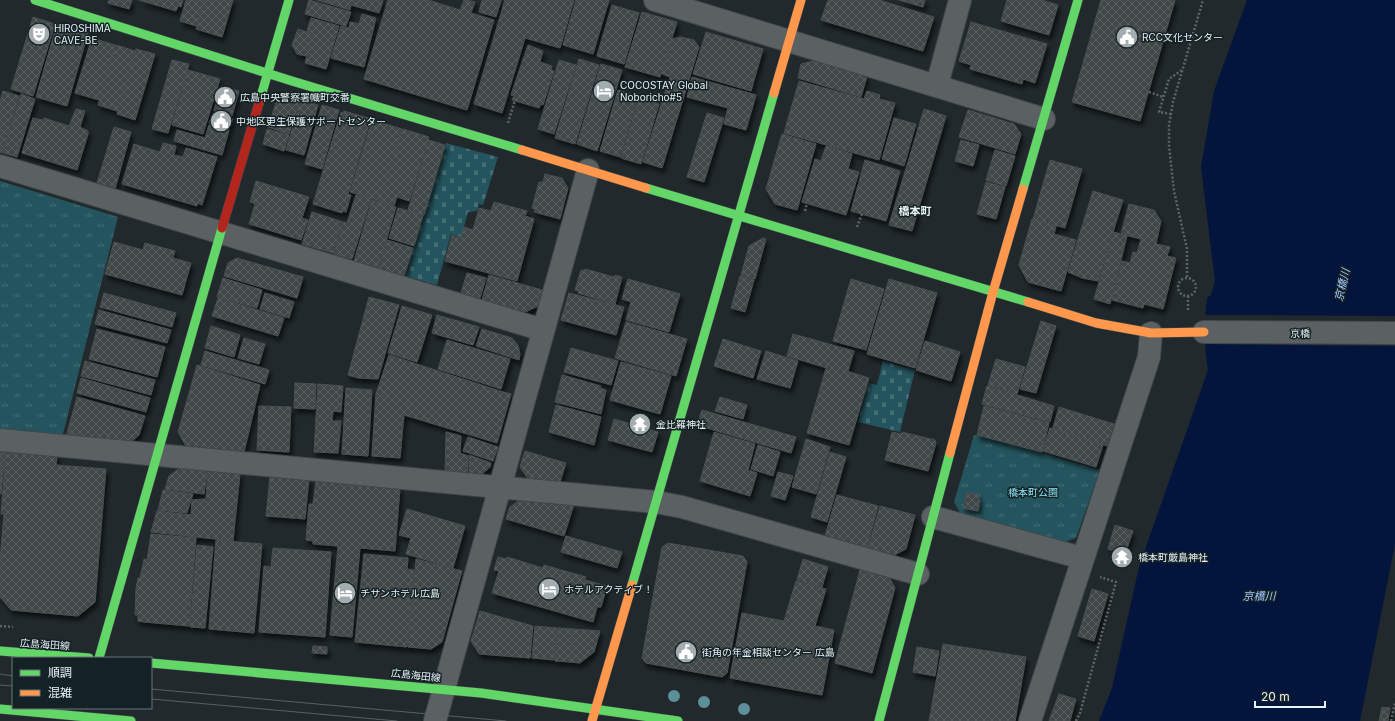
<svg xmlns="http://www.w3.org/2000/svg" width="1395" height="721" font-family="Inter,'Noto Sans JP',sans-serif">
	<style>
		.grass { fill: url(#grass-tufts) }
		.cemetery { fill: url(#cemetery-stones) }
		.water { fill: #03153d }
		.pier { fill: #21292c }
		.building { fill: url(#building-cross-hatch); stroke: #495052; filter: url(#shadow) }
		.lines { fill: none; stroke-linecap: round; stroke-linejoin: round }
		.street-casing { stroke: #3f4749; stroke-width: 24 }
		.fast-casing { stroke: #3f4749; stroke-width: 10 }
		.slow-casing { stroke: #3f4749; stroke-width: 10 }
		.jam-casing { stroke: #3f4749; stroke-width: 10 }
		.path { stroke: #5f6567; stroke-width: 2.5; stroke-dasharray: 2 2; stroke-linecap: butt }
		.street { stroke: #5b6162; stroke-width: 22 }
		.fast { stroke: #63d668; stroke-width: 9 }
		.slow { stroke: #ff974d; stroke-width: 9 }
		.jam { stroke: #b3261e; stroke-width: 9 }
		.tram { stroke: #596062; stroke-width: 1 }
		.tree { fill: #5d8f9a }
		.labels { text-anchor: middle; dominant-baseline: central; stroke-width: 3; stroke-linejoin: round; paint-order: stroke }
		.poi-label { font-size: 10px; fill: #e9f2f5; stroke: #142226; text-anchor: start }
		.street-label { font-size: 10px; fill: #e9f2f5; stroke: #142226 }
		.park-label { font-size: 10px; fill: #8ee2f4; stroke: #142226 }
		.neighbourhood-label { font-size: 11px; font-weight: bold; fill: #e9f2f5; stroke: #142226 }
		.water-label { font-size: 11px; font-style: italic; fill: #a5c9ff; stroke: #142226 }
	</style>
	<defs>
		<pattern id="grass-tufts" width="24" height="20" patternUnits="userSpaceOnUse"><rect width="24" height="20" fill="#24545e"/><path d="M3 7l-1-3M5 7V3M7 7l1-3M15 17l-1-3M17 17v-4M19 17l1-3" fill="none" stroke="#446d76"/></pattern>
		<pattern id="cemetery-stones" width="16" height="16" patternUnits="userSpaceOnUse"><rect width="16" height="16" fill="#24545e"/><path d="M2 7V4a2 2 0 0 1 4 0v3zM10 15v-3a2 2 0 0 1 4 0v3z" fill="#446d76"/></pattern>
		<pattern id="building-cross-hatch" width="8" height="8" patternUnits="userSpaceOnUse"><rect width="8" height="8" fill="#404647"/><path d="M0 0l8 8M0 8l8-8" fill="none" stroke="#5c6162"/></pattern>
		<filter id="shadow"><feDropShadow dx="2.5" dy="4.5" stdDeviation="2" flood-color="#0009"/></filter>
	</defs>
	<rect width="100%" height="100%" fill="#21292c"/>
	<path class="grass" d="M0 181 118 217 62 438 0 431Z
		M974 435 1044 453 1100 470 1076 538 1062 543 962 516 954 502Z"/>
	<path class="cemetery" d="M446 143 498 157 483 205 479 204 477 211 468 212 461 237 451 234 437 285 405 276Z
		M883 361 915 370 900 432 858 422 868 383 877 385Z"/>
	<path class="water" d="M1247 0H1395V544L1360 721H1099L1112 688 1139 567 1208 370C1204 347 1204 323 1207 298L1211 295 1215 281 1201 167 1214 91Z"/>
	<path class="pier" d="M1205 315 1395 316V346L1204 344Z"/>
	<path class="building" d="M109 0H132L129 9 108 3Z
		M139 0H183L181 7 178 6 176 11Z
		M186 0H204L196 26 180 21Z
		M205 0H233L222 37 196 29Z
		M309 0 351 12 346 26 305 14Z
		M317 0H383L379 13 351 5 350 10Z
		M388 0H428L460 10 464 0H467L475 2 471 13 494 20 467 110 364 79Z
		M482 0H501L496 17 479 12Z
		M505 0H574L560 48 525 38 502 113 474 104Z
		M576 0H609L593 54 563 45Z
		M828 0H879L934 17 923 51 821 20Z
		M899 0H925L923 7Z
		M1007 0H1042L1058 5 1049 35 1001 21Z
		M1101 0H1175L1140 121 1072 102Z
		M612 5 639 13 624 64 597 56Z
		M642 12 677 22 660 77 625 67Z
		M362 14 376 18 364 67 331 58 341 26 349 28 350 22 359 24Z
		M33 17 55 24 33 96 11 89Z
		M311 18 339 26 326 69 305 63 313 33 307 31Z
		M971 22 1047 44 1035 83 1023 79 1022 84 970 69 971 65 959 61Z
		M57 24 88 33 67 106 36 97Z
		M298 29 313 34 306 56 297 54 292 45Z
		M706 32 763 49 751 91 693 74Z
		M681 37 694 40 699 47 662 168 643 162 670 77 662 74 672 39Z
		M92 38 115 45 99 100 75 93Z
		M116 45 135 51 117 111 98 105Z
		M528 45 543 51 540 62 552 66 551 70 554 71 543 105 541 104 539 108 512 100 514 96 511 95Z
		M136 49 155 54 135 120 117 114Z
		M579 59 599 65 575 144 555 138Z
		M172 60 189 64 168 133 152 129Z
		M559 60 576 65 554 134 538 129Z
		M814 61 867 76 861 97 798 78 801 64Z
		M601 64 622 70 597 151 577 144Z
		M188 70 220 79 203 134 172 125Z
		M692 77 756 95 746 130 724 124 728 108 687 97Z
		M799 81 864 99 867 91 880 95 879 99 895 103 879 160 784 133Z
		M221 86 239 91 232 116 214 111Z
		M618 90 638 97 620 157 600 151Z
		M3 91 19 96 2 153 0 152V101Z
		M21 94 35 99 17 157 3 153Z
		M290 96 300 99 289 134 268 127 276 103Z
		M639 98 659 104 641 164 621 158Z
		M301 99 318 105 304 155 286 150Z
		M322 105 339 110 322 169 305 164Z
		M76 109 85 111 80 127 88 131V134L77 170 22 153 33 118 43 120 44 118 69 126Z
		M924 109 946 116 912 231 889 225Z
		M968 110 1014 124 1021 134 1015 154 959 137Z
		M344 111 368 118 367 120 370 121 348 194 351 195 346 212 342 211V213L313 204 341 112 343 113Z
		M213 113 233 119 229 129 209 123Z
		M707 113 724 118 704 182 687 177Z
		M894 118 916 124 904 166 882 159Z
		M372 120 402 129 380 201 350 192Z
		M209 125 229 130 222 155 174 141 177 130 205 138Z
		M114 127 131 132 115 189 97 183Z
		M267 129 289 135 284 151 263 144Z
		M403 129 429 137 409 201 397 197 394 206 380 202Z
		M782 134 816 144 797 210 775 204 766 189Z
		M429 140 445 145 424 215 408 210Z
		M961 140 979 145 973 166 955 161Z
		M163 143 176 146 174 155 183 157 186 148 217 157 202 205 197 203V206L122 184 134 144 160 152Z
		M826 146 852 154 848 169 859 172 846 215 802 202 815 159 821 161Z
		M995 150 1015 156 1006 186 986 180Z
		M865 160 900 171 886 221 851 211Z
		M1050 160 1082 169 1065 228 1033 219Z
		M545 174 562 178 568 188 560 219 534 212 535 209 532 208 539 182H543Z
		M256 181 309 197 302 218 250 202Z
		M986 182 1005 187 996 219 977 214Z
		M1093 191 1123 200 1098 281 1082 278 1068 272Z
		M356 195 371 199 352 259 334 254 344 222 347 223Z
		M372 200 396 207 378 268 354 261Z
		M494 202 527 211 525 216 534 219 517 281 445 261 452 235 461 238 464 227 473 230 479 208 491 211Z
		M255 204 308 220 301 240 249 224Z
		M1129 204 1154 210 1161 221 1156 244 1170 247 1167 256 1176 258 1163 309 1144 304 1143 308 1112 300 1122 261 1130 263 1133 252 1137 253 1141 239 1121 234Z
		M398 208 423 215 414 246 389 238Z
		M312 212 343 222 333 253 302 244Z
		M1032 219 1056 226 1054 234 1076 240 1061 291 1028 282 1019 265Z
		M1114 232 1127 236 1110 304 1094 299Z
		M763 238 766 239 755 279 741 275 749 246Z
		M387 240 413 248 404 276 379 269Z
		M114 242 143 250 145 243 175 251 173 258 191 263 182 295 105 274Z
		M237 258 303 277 297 298 224 276 228 263Z
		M585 269 614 277 615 275 622 277 615 304 578 293 579 291 575 290 581 270 585 271Z
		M467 273 486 278 480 298 461 293Z
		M489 275 542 290 538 306 525 312 482 300Z
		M740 276 754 280 745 312 731 308Z
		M223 278 262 290 257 308 217 297Z
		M628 279 680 294 669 332 626 320 631 302 622 299Z
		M851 279 884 289 866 350 833 341Z
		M889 279 937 293 915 368 867 354Z
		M104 293 176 313 172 327 100 307Z
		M265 293 294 302 289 318 260 309Z
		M569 293 624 307 616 335 561 320Z
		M369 297 399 305 378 379 358 378 348 375Z
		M218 298 284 318 278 336 212 316Z
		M402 306 432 315 417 362 388 353Z
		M99 310 171 330 167 343 95 324Z
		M437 315 479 327 473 345 432 333Z
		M1041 321 1056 326 1036 393 1020 389Z
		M626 322 687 339 676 376 615 358Z
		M211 326 240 335 234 357 205 348Z
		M97 329 165 347 157 377 89 359Z
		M482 329 512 338 518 345 520 354 519 360 476 346Z
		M793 334 854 351 848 371 827 365V368L787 356Z
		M244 338 265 344 259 364 238 358Z
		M723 339 761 351 753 378 714 366Z
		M447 340 510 359 501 389 438 369Z
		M925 341 960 352 951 381 916 370Z
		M571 348 618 361 611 385 564 372Z
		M205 351 269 370 265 384 201 365Z
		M766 351 798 361 790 388 757 379Z
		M389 355 500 391 488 430 376 394Z
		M996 359 1025 367 1017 394 988 385Z
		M85 361 155 380 151 395 81 376Z
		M621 362 671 376 660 414 610 400Z
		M197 365 260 385 244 452 186 446 178 432Z
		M827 365 869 378 849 445 807 433Z
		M562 375 601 386 600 388 606 390 601 414 555 402Z
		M81 378 150 398 146 412 77 393Z
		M295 383 316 384 315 409 294 408Z
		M318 384 343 386 341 412 333 411 332 421H341L338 453 314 452Z
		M987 386 1054 406 1050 422 982 404Z
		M346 388 372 390 368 456 342 454Z
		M500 391 511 394 497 443 404 415 400 458 372 456 376 394 488 430Z
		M77 397 145 416 139 435 131 442 66 437Z
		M720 397 747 405 743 419 715 411Z
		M556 405 601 417 594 445 549 432Z
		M259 406 291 407 289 452 257 450Z
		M984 406 1049 423 1042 452 977 435Z
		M1059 407 1114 424 1107 446 1053 428Z
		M702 410 796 437 791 453 697 425Z
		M614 419 658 432 652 452 608 440Z
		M1050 428 1103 445 1096 467 1043 451Z
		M446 432 461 436 460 453 468 456 467 474 445 473Z
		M714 432 755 444 748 470 757 473 750 496 700 481Z
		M892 432 901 434 902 432 935 440 936 443 928 471 885 460Z
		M468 437 498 447 493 461 463 451Z
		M806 439 830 447 816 494 792 487Z
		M758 445 780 452 773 476 751 469Z
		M0 451H5L1 494H0Z
		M6 451 57 455 56 465 106 469 95 602 78 616 11 610 0 597V560L4 514H1Z
		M525 451 566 463 560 482 528 479 520 467Z
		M830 452 846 457 827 522 811 517Z
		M469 455 491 463 490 467 480 476 469 475Z
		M180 468 207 472 204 494 165 489 169 476Z
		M208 470 240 474 233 541 151 532 157 511 191 515 192 500 206 499Z
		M778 472 793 476 785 500 771 496Z
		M270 476 309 479 305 519 266 516Z
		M316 481 400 488 395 551 360 548 352 637 330 635 338 546 313 544V541L306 540 309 504H313Z
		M163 490 193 494 187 513 158 510Z
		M967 492 979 495 978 499 980 500 978 511 963 508Z
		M837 495 878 506 867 547 825 536Z
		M521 499 574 504 564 536 506 519 510 507Z
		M880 506 915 515 906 549 894 555 868 548Z
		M407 509 465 526 453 568 406 554 411 538 399 535Z
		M1115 525 1133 531 1125 554 1108 549Z
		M151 534 196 538 189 626 144 622 138 621V615H135L136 588 138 578H140L144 559 147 560Z
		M566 536 622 552 617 568 561 552Z
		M216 540 262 544 254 633 209 629Z
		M668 543 743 556 747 562 727 673 722 677 646 663 642 658 662 547Z
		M197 545 213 547 205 628 190 627Z
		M273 548 331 552 325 637 259 632 264 566 271 567Z
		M364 554 408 558 407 569 414 570 407 647 355 642Z
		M498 557 506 559 507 557 543 568 544 565 586 577 585 580 607 586 601 607H597L593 622 492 593 499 571 494 570Z
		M416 559 462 571 442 642 431 649 408 647Z
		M803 559 828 567 822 587 797 580Z
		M860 570 889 577 895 588 872 673 835 663Z
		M796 581 826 589 815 626 834 630 822 695 730 678 742 613 784 621Z
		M1092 589 1108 594 1094 641 1078 636Z
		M480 611 533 626 530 658 479 654 471 641Z
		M535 626 557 628 554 660 532 658Z
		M558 628 573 629 570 662 555 661Z
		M573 629 600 631 594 652 580 663 570 662Z
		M943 644 1026 657 1015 721H929Z
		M313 646 327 647V654L312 653Z
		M917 647 939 651 935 676 913 672Z
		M1059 694 1076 699 1070 721H1049Z
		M1382 707 1390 708 1388 721H1379Z"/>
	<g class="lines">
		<g class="street-casing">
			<path id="street" d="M655 0 1044 119
				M937 85 960 0
				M0 166 543 330
				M1204 332 1395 333
				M0 440 656 502 682 507 918 574
				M933 517 1082 558
				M435 721 588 170
				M1030 721 1149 357 1151 333"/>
		</g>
		<g class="fast-casing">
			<path id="fast" d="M35 0 292 81 522 150
				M259 103 289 0
				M646 188 1028 302
				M1023 189 1078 0
				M632 585 774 93
				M0 651 89 658
				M99 658 222 228
				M151 663 481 693 678 721
				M0 709 131 721
				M879 721 950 453"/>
		</g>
		<g class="slow-casing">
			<path id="slow" d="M774 93 801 0
				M522 150 646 188
				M1028 302 1096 323 1151 333 1204 332
				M950 453 993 292 1023 189
				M592 721 632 585"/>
		</g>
		<g class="jam-casing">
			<path id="jam" d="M222 228 259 103"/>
		</g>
		<path class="path" d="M1149 92 1163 97
			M1171 114 1159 112 1169 79 1182 70
			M508 123 515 100
			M805 211 807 203
			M857 227 862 214
			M1187 277V249L1174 191 1169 146V125L1173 102 1203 0
			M1178 287a9 9 0 1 1 18 0a9 9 0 1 1-18 0Z
			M1188 296V310
			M0 626 13 627
			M1076 721 1080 713 1116 582 1100 577
			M1391 721 1395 703"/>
		<use href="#street" class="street"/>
		<use href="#fast" class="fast"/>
		<use href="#slow" class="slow"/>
		<use href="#jam" class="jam"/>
		<path class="tram" d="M0 674 13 676
			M0 685 13 686
			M151 689 506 721
			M151 699 397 721"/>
	</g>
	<g class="tree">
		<circle cx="674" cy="696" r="6"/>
		<circle cx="704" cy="702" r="6"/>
		<circle cx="744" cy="709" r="6"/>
	</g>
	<defs>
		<g id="theatre-disc" transform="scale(1.15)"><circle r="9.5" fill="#a3acaf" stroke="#142226"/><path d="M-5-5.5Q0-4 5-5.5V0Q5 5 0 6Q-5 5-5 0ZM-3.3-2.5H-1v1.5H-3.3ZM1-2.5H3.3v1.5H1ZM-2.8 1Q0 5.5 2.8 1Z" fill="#fff"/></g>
		<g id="civic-disc" transform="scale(1.15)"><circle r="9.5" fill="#a3acaf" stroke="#142226"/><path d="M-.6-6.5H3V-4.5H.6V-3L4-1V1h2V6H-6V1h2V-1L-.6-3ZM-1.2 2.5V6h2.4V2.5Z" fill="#fff"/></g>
		<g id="hotel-disc" transform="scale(1.15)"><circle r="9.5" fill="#a3acaf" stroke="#142226"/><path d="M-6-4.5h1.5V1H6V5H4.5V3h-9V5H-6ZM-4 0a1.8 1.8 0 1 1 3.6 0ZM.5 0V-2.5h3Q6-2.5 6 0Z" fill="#fff"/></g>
		<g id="temple-disc" transform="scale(1.15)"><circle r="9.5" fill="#a3acaf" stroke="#142226"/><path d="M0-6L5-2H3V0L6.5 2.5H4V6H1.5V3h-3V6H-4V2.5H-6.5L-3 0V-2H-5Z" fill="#fff"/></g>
	</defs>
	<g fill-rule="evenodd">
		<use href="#theatre-disc" x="39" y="34"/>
		<use href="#civic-disc" x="1127" y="37"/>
		<use href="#hotel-disc" x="604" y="91"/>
		<use href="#civic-disc" x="225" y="97"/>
		<use href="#civic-disc" x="221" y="121"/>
		<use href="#temple-disc" x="640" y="424"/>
		<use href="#temple-disc" x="1122" y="557"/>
		<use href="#hotel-disc" x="549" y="589"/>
		<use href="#hotel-disc" x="345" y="593"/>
		<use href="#civic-disc" x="686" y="652"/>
	</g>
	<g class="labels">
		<g class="poi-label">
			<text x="54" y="28">HIROSHIMA<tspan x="54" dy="12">CAVE-BE</tspan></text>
			<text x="1142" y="37">RCC文化センター</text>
			<text x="620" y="85">COCOSTAY Global<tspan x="620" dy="12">Noboricho#5</tspan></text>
			<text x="240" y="97">広島中央警察署幟町交番</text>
			<text x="236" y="121">中地区更生保護サポートセンター</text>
			<text x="656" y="424">金比羅神社</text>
			<text x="1138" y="557">橋本町厳島神社</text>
			<text x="564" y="589">ホテルアクティブ！</text>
			<text x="360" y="593">チサンホテル広島</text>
			<text x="702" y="652">街角の年金相談センター 広島</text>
		</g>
		<g class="street-label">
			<text x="1300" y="333">京橋</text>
			<text transform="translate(45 644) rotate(4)">広島海田線</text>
			<text transform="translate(416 675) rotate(6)">広島海田線</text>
		</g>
		<g class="park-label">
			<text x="1033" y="492">橋本町公園</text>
		</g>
		<g class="neighbourhood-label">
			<text x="915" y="211">橋本町</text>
		</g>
		<g class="water-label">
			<text transform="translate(1342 285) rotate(-77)">京橋川</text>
			<text x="1259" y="596">京橋川</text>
		</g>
	</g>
	<rect x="12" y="657" width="140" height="52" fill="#142226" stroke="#697579"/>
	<rect x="20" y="670" width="20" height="6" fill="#63d668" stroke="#697579"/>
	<text x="48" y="677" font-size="12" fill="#e9f2f5">順調</text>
	<rect x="20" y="690" width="20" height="6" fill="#ff974d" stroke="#697579"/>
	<text x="48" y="697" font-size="12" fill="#e9f2f5">混雑</text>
	<path d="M1255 701v6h70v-6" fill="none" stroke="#e9f2f5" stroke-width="2"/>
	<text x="1261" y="701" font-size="12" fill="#e9f2f5" stroke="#142226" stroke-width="3" paint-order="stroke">20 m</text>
</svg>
